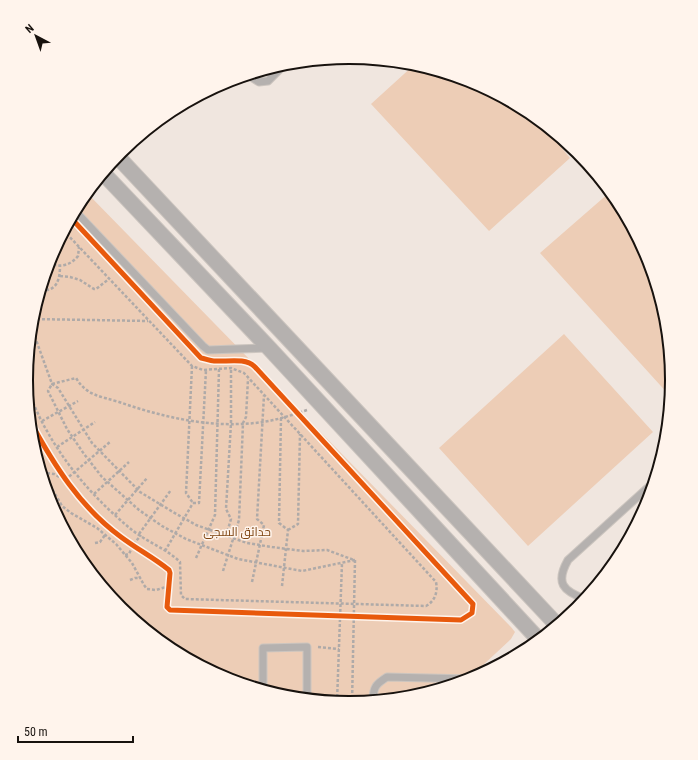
<svg xmlns="http://www.w3.org/2000/svg" width="698" height="760" font-family="'Roboto Condensed',Cairo,sans-serif">
	<style>
		.green { fill: #edcdb6 }
		.lines { fill: none; stroke-linecap: round; stroke-linejoin: round }
		.lane-casing { stroke: #ccc5bf; stroke-width: 9 }
		.street-casing { stroke: #ccc5bf; stroke-width: 17 }
		.path { stroke: #afaaa8; stroke-width: 2.5; stroke-dasharray: 3 2; stroke-linecap: butt }
		.lane { stroke: #b5b1af; stroke-width: 7 }
		.street { stroke: #b5b1af; stroke-width: 15 }
		.cycleway-casing { stroke: #fff4ec; stroke-width: 8 }
		.cycleway { stroke: #e8590c; stroke-width: 5 }
		.labels { text-anchor: middle; dominant-baseline: central; stroke-width: 3; stroke-linejoin: round; paint-order: stroke }
		.park-label { font-size: 12px; fill: #7f4511; stroke: #fff4ec }
		.rim { fill: none; stroke: #18120e; stroke-width: 2 }
	</style>
	<rect width="100%" height="100%" fill="#f0e6df"/>
	<path class="green" d="M415 64 473 82 529 112 538 119 570 158 489 231 371 104Z
		M610 192 618 201 647 257 666 317 672 380 670 396 540 253Z
		M87 193 511 627 515 632 511 639 467 680 412 697 349 703 286 697 225 678 169 648 164 644 75 549 51 503 32 443 26 380 32 317 51 256 81 200Z
		M564 334 653 432 528 546 439 448Z"/>
	<g class="lines">
		<g class="lane-casing">
			<path id="lane" d="M248 75 259 82 268 81 286 63
				M75 211 203 346 208 350 267 348
				M585 599C563 591 555 583 568 560L654 482
				M263 690V648L307 647V699
				M373 701C373 687 376 684 387 677L471 679"/>
		</g>
		<g class="street-casing">
			<path id="street" d="M117 156 557 625
				M103 173 269 348 539 640"/>
		</g>
		<path class="path" d="M49 262C59 269 71 265 78 256L79 247
			M60 276 70 277 80 280 94 289H96L109 279
			M41 290C57 292 60 279 60 266
			M32 319 148 321
			M32 322 35 337 52 384 58 388 92 443 140 492 173 512 196 525 247 543 272 547 303 551 327 550 354 560
			M192 366 186 493 193 503
			M26 384C32 400 38 416 47 431 68 469 99 503 132 530 147 542 167 549 180 562L181 595 185 599 426 606C435 601 438 592 436 582L244 373 231 368 203 370 192 366 64 231
			M307 410C292 415 277 420 263 422 214 429 165 418 119 402 100 396 87 396 76 378L52 384 48 391 67 429 84 454 102 477 139 510 162 526 186 539 238 559 302 571 355 560
			M281 418 279 523 288 530
			M42 421 78 401
			M57 447 95 422
			M36 454 43 462 51 487 62 506 71 513 97 528 116 544 132 563 144 585 147 589 156 590 169 586
			M47 473 54 474 65 480 110 442
			M94 494 129 462
			M193 503H199L206 370
			M115 515 147 478
			M288 530 298 524 300 434
			M139 534 171 490
			M226 536 231 519 226 509 231 423V368
			M95 543 100 542 105 535
			M165 551 193 503
			M125 555 129 554 133 545 141 535
			M196 558 215 515 219 369
			M223 571 239 520 243 423 246 417 248 379
			M130 580 135 578H141
			M252 582 264 525 257 519 264 395
			M282 586 288 530
			M318 647 339 649
			M337 702 342 563
			M352 703 355 560"/>
		<use href="#lane" class="lane"/>
		<use href="#street" class="street"/>
		<g class="cycleway-casing">
			<path id="cycleway" d="M30 421C54 465 80 507 121 537 137 549 154 558 169 570L170 573 167 607 170 610 461 620 472 613 473 604 255 367C245 357 227 362 214 361 210 361 206 359 201 358L71 218"/>
		</g>
		<use href="#cycleway" class="cycleway"/>
	</g>
	<g class="labels">
		<g class="park-label">
			<text x="237" y="532">حدائق السجى</text>
		</g>
	</g>
	<path d="M0 0H698V760H0ZM33 380a316 316 0 1 1 632 0a316 316 0 1 1-632 0Z" fill="#fff4ec" fill-rule="evenodd"/>
	<path class="rim" d="M33 380a316 316 0 1 1 632 0a316 316 0 1 1-632 0Z"/>
	<g transform="translate(36 36) rotate(319)" stroke="#fff4ec" stroke-width="3" paint-order="stroke">
	<path d="M0-3L7 15L0 10L-7 15Z" fill="#18120e"/>
	<text y="-6" font-size="11" font-weight="bold" text-anchor="middle" fill="#18120e">N</text>
	</g>
	<path d="M18 736v6h115v-6" fill="none" stroke="#18120e" stroke-width="2"/>
	<text x="24" y="736" font-size="12" fill="#18120e" stroke="#fff4ec" stroke-width="3" paint-order="stroke">50 m</text>
</svg>
